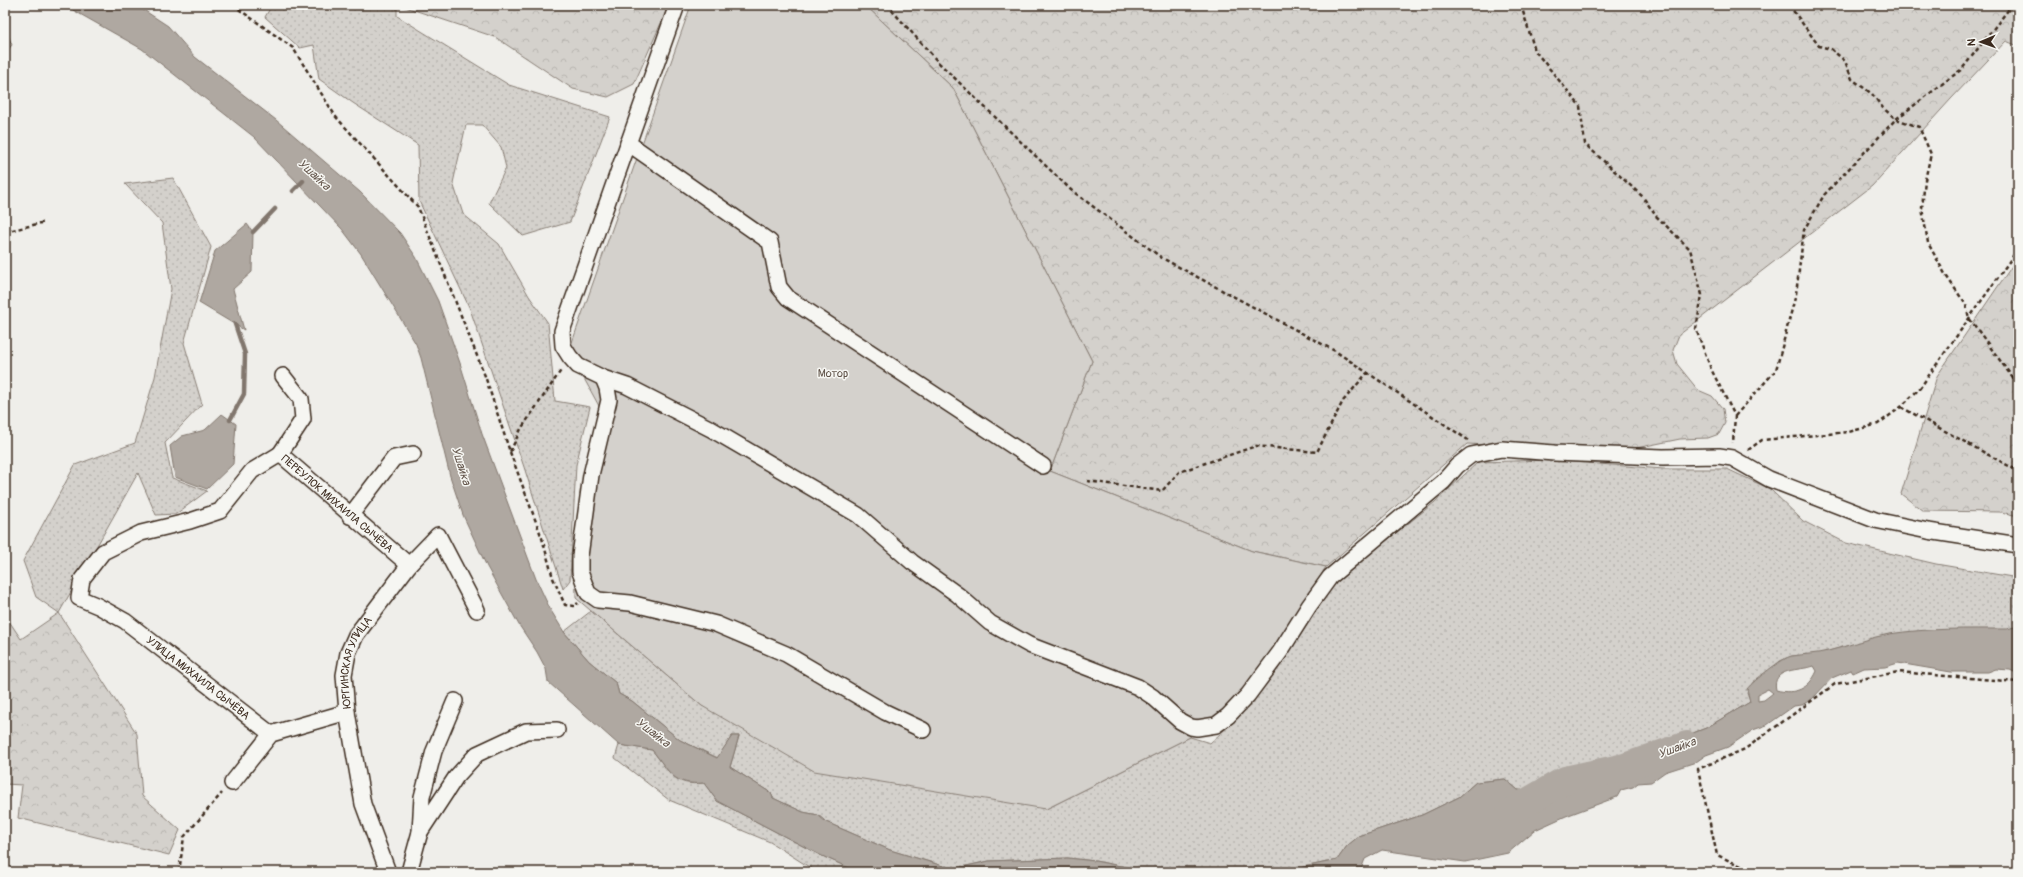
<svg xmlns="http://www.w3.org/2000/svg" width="2023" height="877" font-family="Pangolin,sans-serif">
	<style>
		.grass { fill: url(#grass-dots); stroke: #887e75 }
		.forest { fill: url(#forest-crowns); stroke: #887e75 }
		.garden { fill: #d4d1cc; stroke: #887e75 }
		.water { fill: #afa8a1; stroke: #81766d; fill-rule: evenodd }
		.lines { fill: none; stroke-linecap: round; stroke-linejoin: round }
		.stream { stroke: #81766d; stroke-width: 4.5 }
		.river { stroke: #afa8a1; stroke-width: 28 }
		.minor-casing { stroke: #3b2a1e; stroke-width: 18 }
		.path { stroke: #3b2a1e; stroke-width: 2.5; stroke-dasharray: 4 3; stroke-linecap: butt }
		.minor { stroke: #f6f6f2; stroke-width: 15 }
		.labels { text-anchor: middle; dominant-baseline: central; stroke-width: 3; stroke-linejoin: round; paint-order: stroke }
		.park-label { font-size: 11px; fill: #61544a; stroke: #f6f6f2 }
		.street-label { font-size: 11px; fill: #3b2a1e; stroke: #f6f6f2 }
		.water-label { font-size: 12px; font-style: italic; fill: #64564c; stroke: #f6f6f2 }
	</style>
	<defs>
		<pattern id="grass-dots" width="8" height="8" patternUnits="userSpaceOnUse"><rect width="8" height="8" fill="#d4d1cc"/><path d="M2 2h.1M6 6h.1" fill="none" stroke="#b7b4af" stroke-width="1.8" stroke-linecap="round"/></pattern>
		<pattern id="forest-crowns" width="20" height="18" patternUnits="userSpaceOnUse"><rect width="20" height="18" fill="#d4d1cc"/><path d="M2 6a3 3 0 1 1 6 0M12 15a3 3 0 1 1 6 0" fill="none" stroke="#b7b4af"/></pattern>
	</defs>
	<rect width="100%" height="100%" fill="#efeeea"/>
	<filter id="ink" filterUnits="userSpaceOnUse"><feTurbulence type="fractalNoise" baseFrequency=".025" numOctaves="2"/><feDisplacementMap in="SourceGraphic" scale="8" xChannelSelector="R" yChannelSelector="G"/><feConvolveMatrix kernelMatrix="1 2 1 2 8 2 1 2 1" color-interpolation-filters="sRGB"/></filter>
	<g filter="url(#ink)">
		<path class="grass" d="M272 5H397V16L509 85 610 117 570 222 523 236 489 203 506 168 501 147 482 125H466L453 183 463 214 499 244 529 296 548 323 555 401 590 407 576 465 570 580 563 589 524 467 470 309 419 201 418 145 353 103 319 79 314 45 300 48 265 17Z
			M5 28 12 45 5 53Z
			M173 178 211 247 184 343 202 404 165 443 172 478 207 491 176 514 156 515 138 473 59 613 36 597 23 561 75 465 135 443 155 377 171 289 162 223 125 184Z
			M1547 460 1664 469H1727L1770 489 1803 521 1846 543 1936 564 2018 578V629L1847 646 1814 655 1792 656 1780 661 1770 670 1753 682 1747 693 1750 702 1706 728 1680 738 1676 742C1663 743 1654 753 1647 763L1638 760 1631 766 1613 773 1608 772 1589 778 1557 794 1518 790 1505 779 1476 782 1459 797 1422 815 1359 836 1347 846 1337 860 1280 872H1151L1095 861 1068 858 989 861 953 869 890 850 826 822 818 815 803 812 773 798 771 793 730 767 739 736H732L718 758 680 740 632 701 619 694 616 683 589 661 564 632 591 611 702 706 1046 809 1190 737 1210 743 1232 723 1278 669 1336 581 1435 502 1478 462Z
			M619 745 652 750C670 772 673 787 704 783L717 801 820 855 858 872H817L770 842 669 800 615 758Z"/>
		<path class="forest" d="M399 5H669L634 84 608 97 573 89 495 37Z
			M865 5H2018V46L2006 41 1951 99 1872 186 1679 335 1673 350 1677 364 1698 390 1712 396 1723 409 1725 423 1719 434 1708 438 1680 439 1636 448 1569 449 1467 444 1326 567 1252 551 1050 471 1092 361 953 88Z
			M2018 257V516L2001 512 1923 511 1901 494 1937 376Z
			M59 613 137 734 142 796 180 830 169 855 18 818 22 785 5 784V615L21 639Z"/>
		<path class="garden" d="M691 5H865L953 88 1092 361 1050 471 1252 551 1326 567 1246 692 1211 722 1197 724 1190 737 1046 809 814 771 702 706 576 598 575 560 599 406 569 351Z"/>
		<path class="water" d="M64 5H136L168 26 195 57 276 120 360 192 400 233 416 257 438 301 460 363 482 434 536 579 550 609 564 632 589 661 616 683 619 694 632 701 680 740 717 758 732 736H739L730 767 771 793 773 798 803 812 818 815 826 822 890 850 953 869 989 861 1068 858 1095 861 1151 872H858L820 855 717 801 704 783C673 786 670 772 652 750L619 745 548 682 546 669 537 652 519 625 487 567 463 515 450 476 421 358 416 344 361 254 342 229 254 137 142 49Z
			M247 224 253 232 252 272 233 289 244 330 199 303 215 251Z
			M222 414 236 424 233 464 207 489 175 477 170 446 182 436 205 430Z
			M2018 626V674L2010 670 1996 669 1988 672H1951L1898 663 1885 667 1864 668 1853 673 1851 670 1832 678 1812 699 1802 705 1794 706 1767 725 1753 730 1728 747 1706 755 1696 762 1665 772 1651 782 1638 783 1633 787 1621 790 1617 797 1566 816 1535 830 1508 853 1465 862 1382 850 1365 859 1360 872H1280L1337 860 1347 846 1359 836 1422 815 1459 797 1476 782 1505 779 1518 790 1557 794 1589 778 1608 772 1613 773 1631 766 1638 760 1647 763C1654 753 1663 743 1676 742L1680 738 1706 728 1750 702 1747 689C1753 681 1783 657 1792 656 1805 654 1816 654 1828 651 1849 646 1867 638 1889 634 1928 628 1967 629 2007 629ZM1814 666 1817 671C1809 689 1795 695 1776 690 1771 667 1800 671 1814 666ZM1768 689 1773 693 1764 700 1758 701V694Z"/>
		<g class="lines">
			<path class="stream" d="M293 191 303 181
				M253 232 275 209
				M230 420 244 394 245 354 235 324"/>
			<path class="river" d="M1510 812 1565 780 1625 767 1687 745"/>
			<g class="minor-casing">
				<g id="minor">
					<path d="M677 5 562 331 563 346 570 357 578 366 603 378 627 386 711 429 858 515 912 562 958 595 990 623 1029 645 1138 687 1153 697 1180 721 1191 727 1197 728 1216 725 1228 716 1248 695 1280 652 1309 606 1330 577 1443 482 1457 466 1471 455 1502 449 1554 453 1663 457 1719 456 1732 458 1769 479 1875 520 1928 531 2018 545"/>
					<path d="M628 143 770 242 779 287 788 298 1043 466"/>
					<path id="s1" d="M283 376 301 399 303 419 280 454 409 565"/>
					<path d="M603 378 607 388 609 400 591 475 580 556V572L588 593 598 600 630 603 716 624 786 654 885 712 923 730"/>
					<path d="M350 516 394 458 413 454"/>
					<path d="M347 712 363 804 388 872"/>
					<path d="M271 734 125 621 98 606 79 598 82 579 103 552 141 533 190 521 220 511 252 471 280 454"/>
					<path id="s2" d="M232 783 271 734 347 712 344 675 348 653 356 635 409 565 438 535 477 610"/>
					<path d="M420 832 456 777 477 754 526 731 557 730"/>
					<path d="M409 872 420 832 422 797 434 751 455 701"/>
				</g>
			</g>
			<path class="path" d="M233 5 293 48 336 117 418 207 485 376 510 452 521 429 562 369
				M887 5 940 64 1071 190 1162 258 1335 351 1468 440
				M1521 5 1535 51 1580 106 1585 144 1643 197 1656 216 1690 249 1702 295 1696 329 1711 369 1735 416 1733 443
				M1789 5 1819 46 1831 49 1845 61 1852 79 1872 94 1883 108 1896 119 1919 127 1931 154 1925 180 1922 208 1928 243 1945 274 1966 305 1969 318 2018 385
				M5 232 45 222
				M1901 407 2018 471
				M1735 416 1776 370 1796 294 1804 230 1824 195 1896 119 1962 69 2012 5
				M1748 450 1762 440 1849 432 1878 424 1901 407 1920 388 2018 249
				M510 452 542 538 553 578 565 605 575 606 578 603
				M1087 481 1162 491 1179 472 1256 446 1317 452 1343 401 1367 373
				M179 872 184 837 222 793
				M1754 872 1717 855 1698 769 1745 749 1835 684 1898 672 2018 682"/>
			<use href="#minor" class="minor"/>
		</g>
	</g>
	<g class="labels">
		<g class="park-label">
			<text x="833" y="373">Мотор</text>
		</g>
		<g class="street-label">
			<text stroke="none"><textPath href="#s1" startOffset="167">ПЕРЕУЛОК МИХАИЛА СЫЧЁВА</textPath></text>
			<text stroke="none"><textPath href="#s2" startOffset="194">ЮРГИНСКАЯ УЛИЦА</textPath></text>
			<text transform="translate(198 678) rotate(38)">УЛИЦА МИХАИЛА СЫЧЁВА</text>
		</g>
		<g class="water-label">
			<text transform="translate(314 175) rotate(43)">Ушайка</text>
			<text transform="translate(461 466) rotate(73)">Ушайка</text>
			<text transform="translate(653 733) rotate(38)">Ушайка</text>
			<text transform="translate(1677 748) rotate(-20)">Ушайка</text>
		</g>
	</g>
	<rect width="2023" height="877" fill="none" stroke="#f6f6f2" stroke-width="20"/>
	<rect x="10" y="10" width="2003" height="857" fill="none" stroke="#3b2a1e" stroke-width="1.5" filter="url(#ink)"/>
	<g transform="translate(1981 42) rotate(268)" stroke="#f6f6f2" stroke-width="3" paint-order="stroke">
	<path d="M0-3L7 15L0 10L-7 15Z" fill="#3b2a1e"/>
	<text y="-6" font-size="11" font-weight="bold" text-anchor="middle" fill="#3b2a1e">N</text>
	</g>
</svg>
